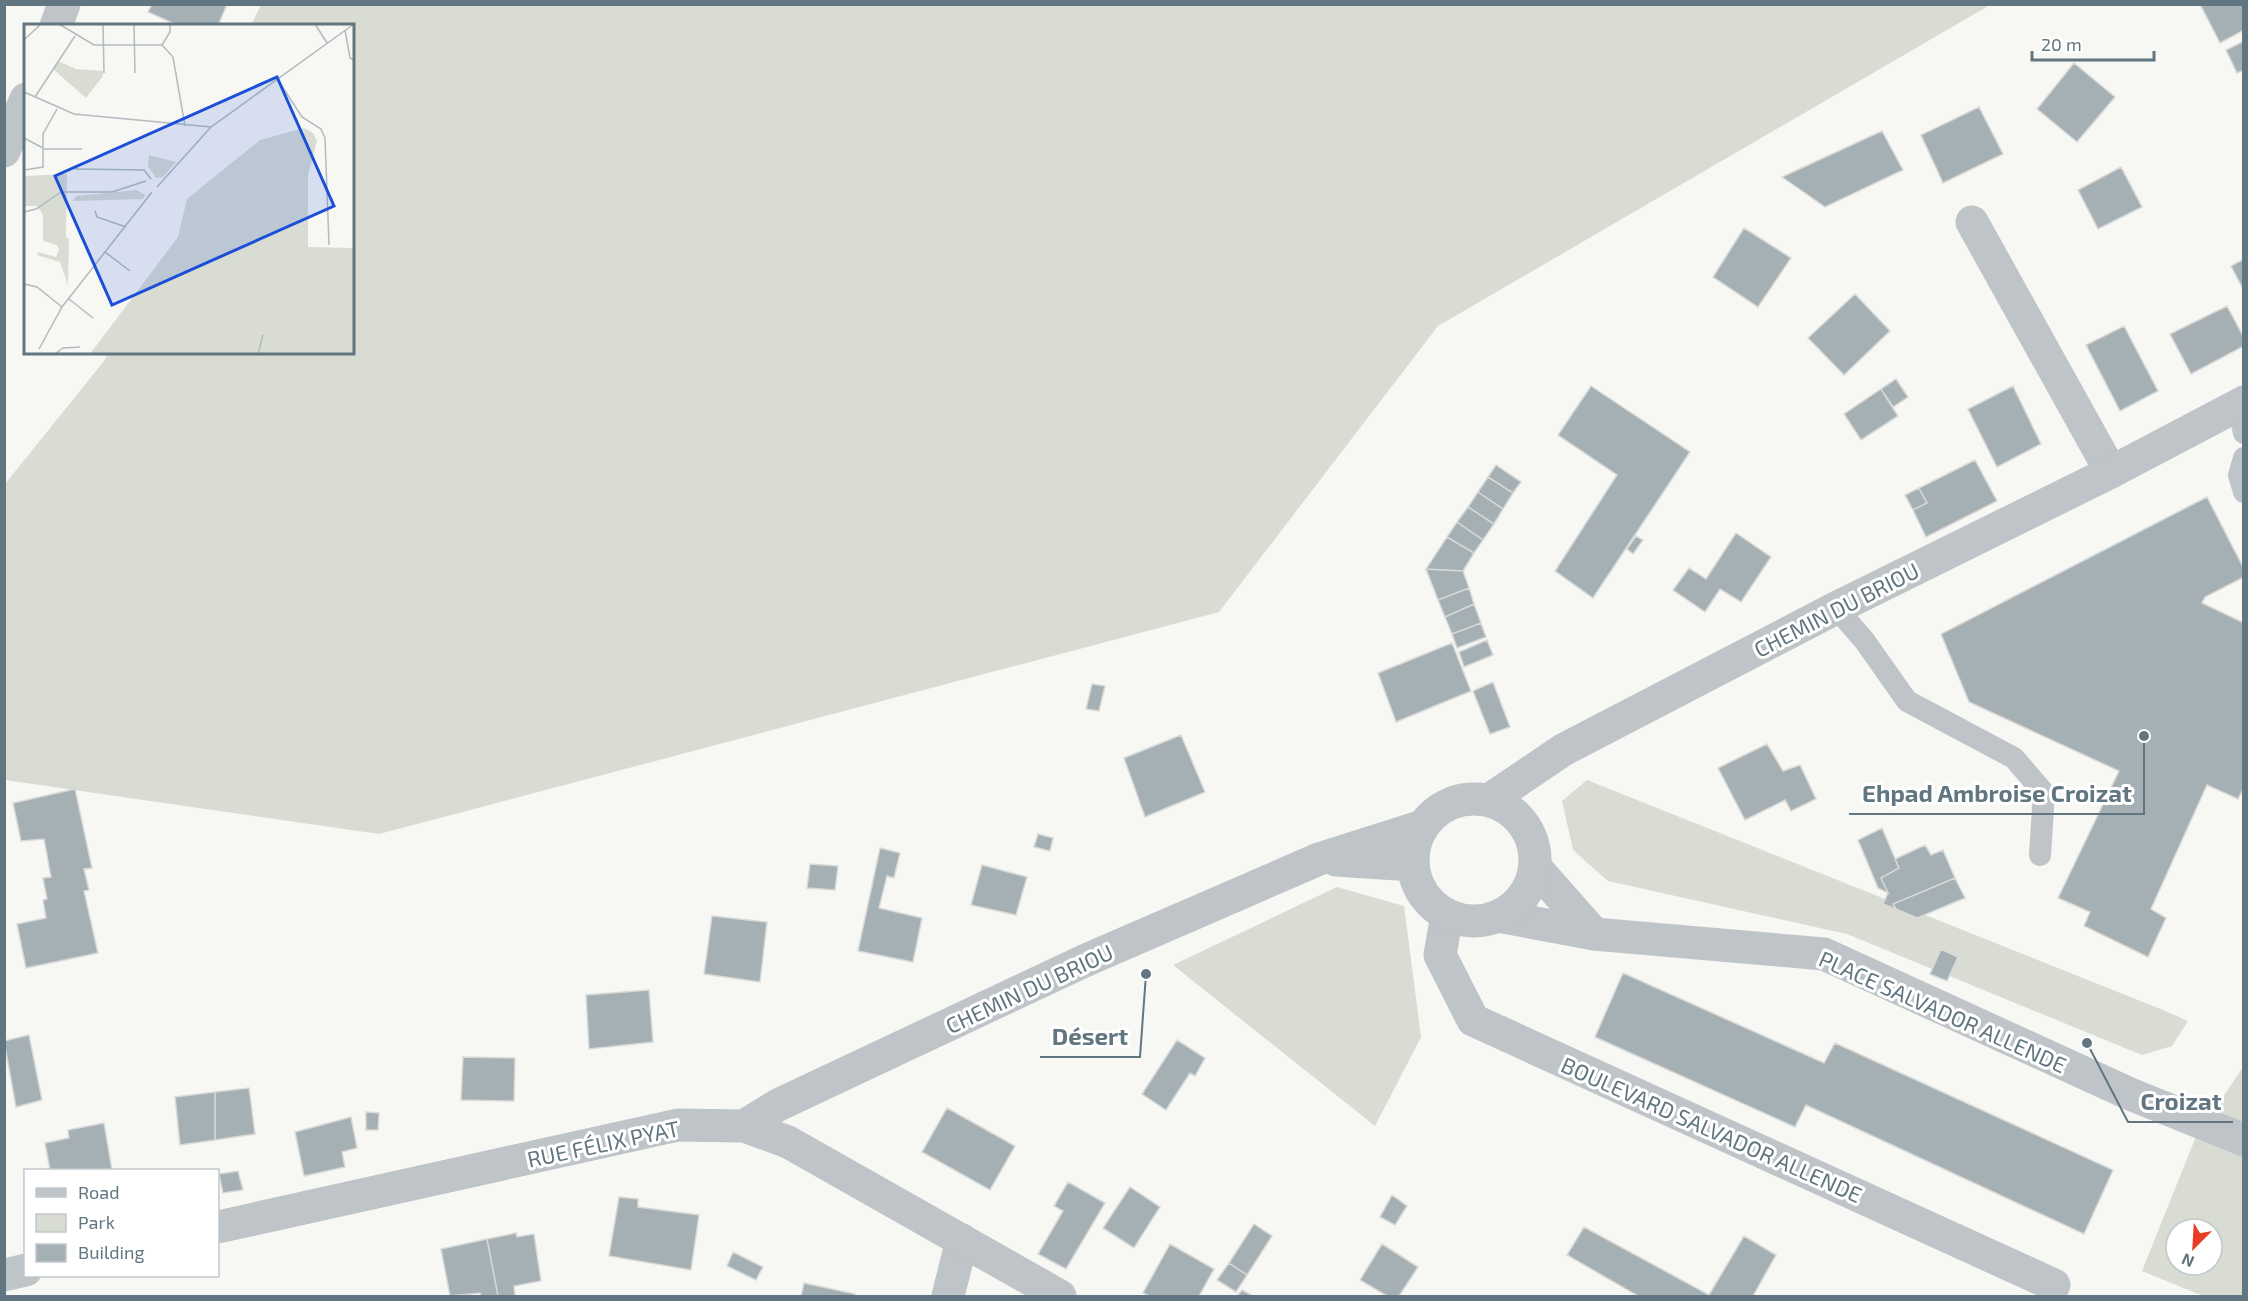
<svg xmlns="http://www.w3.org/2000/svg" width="2248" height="1301" font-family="'Exo 2',sans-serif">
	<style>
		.green { fill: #d8dcd3; fill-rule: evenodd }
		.building { fill: #a4b0b4; stroke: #d9d9d7; stroke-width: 1.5 }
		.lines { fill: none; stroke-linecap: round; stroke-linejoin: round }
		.service { stroke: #bec4c7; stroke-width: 22 }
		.minor { stroke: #bec4c7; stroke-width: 33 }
		.tertiary { stroke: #bec4c7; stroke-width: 33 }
		.labels { text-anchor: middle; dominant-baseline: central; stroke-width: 6; stroke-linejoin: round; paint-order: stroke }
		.street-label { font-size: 22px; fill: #617680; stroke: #fff }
		.inset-road { fill: none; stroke: #b2bbbf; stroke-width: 1.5 }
		.view { fill: #1d4ed8; fill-opacity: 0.15; stroke: #1d4ed8; stroke-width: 3 }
		.inset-edge { fill: none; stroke: #617680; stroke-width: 3 }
		.leader { fill: none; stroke: #617680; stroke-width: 2 }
		.callout-dot { fill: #617680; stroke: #fff; stroke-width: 2 }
		.callout-label { font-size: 24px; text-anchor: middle; font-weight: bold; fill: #617680; stroke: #fff; stroke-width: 6; stroke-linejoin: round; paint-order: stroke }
	</style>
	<rect width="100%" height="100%" fill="#f7f7f4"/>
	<path class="green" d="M261 5H1990L1438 326 1219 612 379 834 5 780V484L104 361 108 353 352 352V26L251 25Z
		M1587 780 2163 1010 2188 1021 2172 1046 2142 1055 1847 934 1608 881 1573 850 1562 801Z
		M1337 887 1404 906 1421 1037 1375 1126 1173 965Z
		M2243 1067V1296H2203L2142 1271 2195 1139ZM2176 1229H2212V1265H2176Z"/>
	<path class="building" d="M152 4H227L218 26H179L148 12Z
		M2200 4H2244V30L2220 43Z
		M2244 41V70L2237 73 2226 50Z
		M2074 63 2115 97 2077 142 2037 109Z
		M1979 107 2003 154 1943 183 1921 135Z
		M1882 131 1903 170 1825 207 1782 177Z
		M2121 167 2142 207 2098 229 2078 190Z
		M1744 228 1791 258 1758 307 1713 277Z
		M2244 259V291L2231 266Z
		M1855 294 1890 331 1844 375 1808 338Z
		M2227 306 2244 338V346L2191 374 2170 334Z
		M2124 326 2158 391 2120 411 2086 345Z
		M1896 379 1908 397 1893 407 1881 389Z
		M1591 386 1690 452 1593 598 1555 571 1617 475 1558 435Z
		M2013 386 2041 444 1997 467 1968 409Z
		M1881 389 1898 416 1861 440 1844 414Z
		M1975 460 1997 501 1926 537 1913 510 1927 503 1919 488Z
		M1496 465 1521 482 1513 493 1488 477Z
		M1488 477 1513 493 1503 509 1478 492Z
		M1919 488 1927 503 1913 510 1905 495Z
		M1478 492 1503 509 1494 524 1468 507Z
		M2207 497 2244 569V577L2205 597 2202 603 2244 623V787L2238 799 2207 785 2151 909 2166 918 2148 957 2084 926 2090 912 2058 898 2119 771 1969 702 1941 634Z
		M1468 507 1494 524 1483 540 1457 522Z
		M1457 522 1483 540 1474 553 1447 537Z
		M1736 533 1771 557 1741 602 1720 589 1705 612 1673 590 1689 568 1706 579Z
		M1636 536 1643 540 1633 554 1627 549Z
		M1447 537 1474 553 1463 571 1426 569Z
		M1426 569 1463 571 1469 588 1438 600Z
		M1469 588 1474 604 1445 617 1438 600Z
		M1474 604 1481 623 1452 634 1445 617Z
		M1481 623 1486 637 1457 648 1452 634Z
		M1487 640 1493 655 1464 667 1459 652Z
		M1452 643 1471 691 1396 722 1378 673Z
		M1493 682 1510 727 1490 734 1473 691Z
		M1092 684 1105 686 1099 711 1086 709Z
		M1181 735 1205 792 1145 817 1124 758Z
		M1767 744 1783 771 1800 765 1816 799 1791 811 1785 800 1745 820 1718 768Z
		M75 789 92 868 84 869 89 890 84 891 98 953 26 968 17 924 46 918 43 900 47 899 43 878 51 877 44 839 21 841 13 803Z
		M1882 828 1899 868 1881 878 1888 893 1878 888 1858 840Z
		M1038 834 1053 838 1050 851 1034 847Z
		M1925 845 1931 855 1943 850 1955 878 1893 904 1896 909 1883 904 1888 893 1881 878 1899 868 1895 859Z
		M880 848 900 853 894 878 887 876 879 908 922 918 913 962 858 951Z
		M810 864 838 866 835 890 807 888Z
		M982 865 1027 877 1016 915 971 905Z
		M1955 878 1965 898 1917 918 1896 909 1893 904Z
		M712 916 767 922 760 982 704 974Z
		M1941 949 1958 957 1947 981 1930 974Z
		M1623 973 1824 1063 1835 1043 2113 1170 2084 1234 1806 1105 1795 1127 1595 1037Z
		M649 990 653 1042 589 1049 586 995Z
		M29 1035 42 1100 16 1107 4 1041Z
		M1177 1040 1205 1058 1195 1076 1190 1073 1166 1110 1142 1094Z
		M463 1057 515 1058 514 1101 461 1100Z
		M249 1088 255 1134 215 1140V1092Z
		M215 1092V1140L180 1145 175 1097Z
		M947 1108 1015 1146 990 1190 922 1152Z
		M366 1112 379 1113 378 1130H366Z
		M351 1117 357 1148 342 1152 345 1167 304 1176 295 1132Z
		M104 1123 112 1170H50L45 1143 69 1138 68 1130Z
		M238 1171 243 1190 223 1193 219 1174Z
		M1068 1182 1105 1203 1066 1269 1038 1254 1063 1211 1054 1206Z
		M1130 1187 1160 1207 1134 1248 1103 1228Z
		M1392 1195 1407 1206 1395 1225 1380 1217Z
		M619 1197 638 1199V1207L699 1215 691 1270 609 1256Z
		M1254 1224 1272 1236 1247 1275 1229 1263Z
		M1584 1227 1709 1295 1744 1236 1776 1255 1753 1296H1638L1567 1255Z
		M516 1233 517 1237 534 1234 541 1281 514 1286 515 1296H498L487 1239Z
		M487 1239 498 1296H481L480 1293 450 1296 441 1249Z
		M1170 1244 1214 1269 1199 1296H1149L1143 1293Z
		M1382 1244 1418 1267 1399 1296H1387L1360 1280Z
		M733 1252 763 1267 756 1280 727 1266Z
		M1229 1263 1247 1275 1236 1292 1217 1280Z
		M804 1283 855 1294 854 1296H801Z
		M1242 1290 1253 1296H1237Z"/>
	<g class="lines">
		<path class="service" d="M2238 405 2244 433
			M2244 458 2239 475 2244 492
			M1836 608 1864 640 1907 701 2014 758 2044 793 2040 855"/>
		<path class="minor" d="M56 26 64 4
			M4 151 26 99
			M1972 222 2111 472
			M1535 867 1594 934
			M1447 915 1440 955 1473 1020 2054 1285
			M1498 916 1594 934 1824 954 2130 1094 2244 1140
			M948 1296 962 1240"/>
		<path class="tertiary" d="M1413 860a61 61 0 1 1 122 0a61 61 0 1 1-122 0Z
			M1489 800 1563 750 1836 608 2111 472 2244 402
			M1336 860 1413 865
			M744 1126 778 1105 1084 961 1319 859 1423 826
			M218 1227 678 1125 744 1126 788 1142 1060 1296
			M4 1275 26 1270"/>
	</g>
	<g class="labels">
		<g class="street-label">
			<text transform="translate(1836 609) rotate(-27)">CHEMIN DU BRIOU</text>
			<text transform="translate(1029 988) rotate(-25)">CHEMIN DU BRIOU</text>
			<text transform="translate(1943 1011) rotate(24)">PLACE SALVADOR ALLENDE</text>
			<text transform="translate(1712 1129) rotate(24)">BOULEVARD SALVADOR ALLENDE</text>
			<text transform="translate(603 1143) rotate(-12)">RUE FÉLIX PYAT</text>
		</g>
	</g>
	<g transform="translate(24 24)">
		<rect width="330" height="330" fill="#f7f7f4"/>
		<path d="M34 37 52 45 79 47V52L62 74 29 45ZM280 104 289 109 293 117 284 151V223L330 224V330H66L154 213 163 175 236 116ZM125 131 152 138 139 153 132 154 124 142ZM43 150 42 214H45L44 261 36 238 13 231 14 228 32 233 35 226 33 221 19 217V191L13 182H0V152ZM113 166 121 171 119 175 49 177 52 172Z" fill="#d8dcd3"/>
		<path class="inset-road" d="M35 0 70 21H138M79 0 80 49M110 0 111 49M146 0V8L138 21 149 33 161 102M291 0 303 19M321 6 326 34 330 36M0 16 17 0M254 56 278 93 297 105 301 114 305 221M0 68 50 90 187 103 330 0M11 73 51 12M0 114 19 124M20 125H58M51 145 120 146 127 155M0 146 19 143V110L33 85M133 163 187 103M71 187 73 193 102 203M0 188 12 185 37 168H88L122 157M81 228 106 247M0 260 13 263 38 283M45 275 69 294M15 325 38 283 128 168M31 330 39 324 56 323M234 330 239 311"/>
		<path class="view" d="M253 53 310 182 88 281 31 152Z"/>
		<rect width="330" height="330" class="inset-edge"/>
	</g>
	<path class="leader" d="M2144 736L2144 814H1849M1146 974L1140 1057H1040M2087 1043L2128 1122H2233"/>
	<g class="callout-dot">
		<circle cx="2144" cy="736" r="6"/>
		<circle cx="1146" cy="974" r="6"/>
		<circle cx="2087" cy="1043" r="6"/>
	</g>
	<g class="callout-label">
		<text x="1997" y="802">Ehpad Ambroise Croizat</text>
		<text x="1090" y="1045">Désert</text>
		<text x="2181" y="1110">Croizat</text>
	</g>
	<rect width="2248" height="1301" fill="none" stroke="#617680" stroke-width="12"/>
	<rect x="24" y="1169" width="195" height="108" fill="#ffffff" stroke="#c0c8cc" stroke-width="1.5"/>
	<rect x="36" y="1188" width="30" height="9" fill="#bec4c7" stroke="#c0c8cc" stroke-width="1.5"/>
	<text x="78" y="1199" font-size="18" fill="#617680">Road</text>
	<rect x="36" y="1214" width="30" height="18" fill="#d8dcd3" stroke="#c0c8cc" stroke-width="1.5"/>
	<text x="78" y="1229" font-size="18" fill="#617680">Park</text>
	<rect x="36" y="1244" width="30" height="18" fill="#a4b0b4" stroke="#c0c8cc" stroke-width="1.5"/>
	<text x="78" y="1259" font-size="18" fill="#617680">Building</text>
	<g transform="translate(2194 1247) rotate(204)"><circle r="28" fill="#ffffff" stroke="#c0c8cc" stroke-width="1.5"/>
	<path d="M0-4.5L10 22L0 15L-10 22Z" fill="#e93a23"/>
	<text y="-9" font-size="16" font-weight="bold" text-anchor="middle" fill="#617680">N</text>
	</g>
	<path d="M2032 51v9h122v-9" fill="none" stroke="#617680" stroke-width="3"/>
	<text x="2041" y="51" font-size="18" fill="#617680" stroke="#ffffff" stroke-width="4.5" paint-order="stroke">20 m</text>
</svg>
